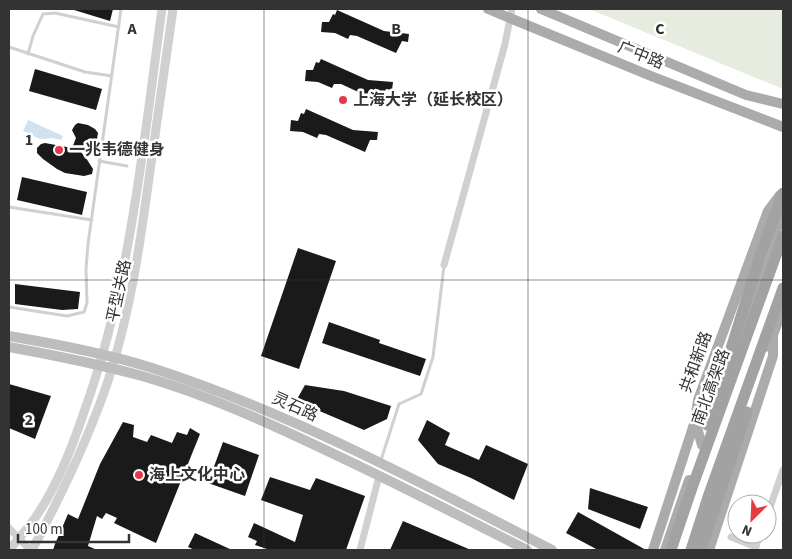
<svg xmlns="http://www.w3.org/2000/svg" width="792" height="559" font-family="'Source Sans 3','Noto Sans SC',sans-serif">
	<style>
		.green { fill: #e6ecdf }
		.water { fill: #cfe2ee }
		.building { fill: #1a1a1a }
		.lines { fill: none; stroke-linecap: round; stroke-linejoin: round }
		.service { stroke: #d0d0d0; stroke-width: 3 }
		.minor { stroke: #d0d0d0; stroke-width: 7 }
		.tertiary { stroke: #d0d0d0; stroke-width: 9 }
		.secondary { stroke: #bdbdbd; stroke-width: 10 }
		.primary { stroke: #ababab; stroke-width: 10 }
		.trunk { stroke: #a2a2a2; stroke-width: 11 }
		.grid { fill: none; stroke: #333; stroke-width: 1; stroke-opacity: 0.55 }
		.poi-dot { fill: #e63946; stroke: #fff; stroke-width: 2 }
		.labels { text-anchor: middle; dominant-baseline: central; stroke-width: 5; stroke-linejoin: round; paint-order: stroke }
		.street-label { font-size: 16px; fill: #333; stroke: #fff }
		.poi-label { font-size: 16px; font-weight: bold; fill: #333; stroke: #fff; text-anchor: start }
		.grid-label { font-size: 16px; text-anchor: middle; font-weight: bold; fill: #333; stroke: #fff; stroke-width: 5; stroke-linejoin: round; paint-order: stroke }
	</style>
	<rect width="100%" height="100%" fill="#fff"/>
	<path class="green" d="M589 9H778L783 11V89Z"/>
	<path class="water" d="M28 120 63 136 61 140 53 138 40 139 23 131Z"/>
	<path class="building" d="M74 9H113L110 21 74 10Z
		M337 10 384 31 409 34 408 42 402 41 396 53 357 36 350 35 348 39 335 33 321 32 322 22H329L333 14 335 15Z
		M321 59 368 80 393 82 392 90 386 89 380 102 341 84H334L332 88 318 82 305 81 306 70H313L316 62 319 63Z
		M35 69 102 89 96 110 29 91Z
		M306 109 353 130 378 132 377 140H370L365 152 326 135 319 134 317 138 303 132 290 131 291 120 298 121 301 113 304 114Z
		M78 123 88 125 95 129 98 133 97 139 94 141 85 142 80 151 86 158 93 169 92 174 84 176 65 173 57 169 43 159 37 153V148L41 144 45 143 72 148 76 138 72 130 75 125Z
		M22 177 87 192 82 215 17 200Z
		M298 248 336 261 299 369 261 356Z
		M15 284 80 292 78 309 62 310 15 304Z
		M329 322 380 340 379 343 426 359 420 376 322 343Z
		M9 384 51 396 35 439 9 428Z
		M305 385 344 391 391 406 387 419 364 430 296 401Z
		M427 420 450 433 445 445 479 460 486 445 528 464 514 500 471 478 438 464 418 440Z
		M123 422 134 425 133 437 147 442 151 435 172 443 177 432 187 435 190 428 200 434 156 543 114 523 117 518 106 513 102 519 97 516 88 546 97 550H53L55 544 68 514 78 519 100 464Z
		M223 442 259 455 245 496 208 483Z
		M270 477 310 490 316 478 365 496 346 550H270L255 545 257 541 248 537 254 523 295 542 303 515 261 500Z
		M590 488 648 507 640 529 588 509Z
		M578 512 646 550H598L566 533Z
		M403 521 471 550H390Z
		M195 533 232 550H195L188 547Z"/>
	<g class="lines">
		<path class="service" d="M9 47 85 72 112 76
			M28 54 33 36 43 14 55 13 119 27
			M99 161 127 166
			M9 207 92 220
			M9 307 67 316 84 312 87 303 86 269 88 244 121 9
			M381 460 399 404 421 394 433 357 444 266"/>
		<path class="minor" d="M444 265 505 44 512 9
			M767 516 783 470
			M9 528 30 550
			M731 537 756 547
			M360 550 379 476
			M755 550 760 534"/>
		<path class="tertiary" d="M9 550C19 538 31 525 39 512 58 483 73 445 84 412 131 282 143 145 162 9
			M32 550C62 494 89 438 109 378 130 313 140 245 149 178 157 121 165 65 173 9"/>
		<path class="secondary" d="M9 336C56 344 104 353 149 367 290 412 421 483 552 550
			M9 347C53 355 98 364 142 376 218 398 290 433 361 467 417 494 472 522 527 550"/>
		<path class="primary" d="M488 9 651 76 783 127
			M541 9 746 95 783 104
			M740 340 783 210
			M765 347 773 335 783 308
			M695 421 702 445
			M653 550 695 421 698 400 768 211 780 195
			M665 550 689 480
			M709 550 773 356V335"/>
		<path class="trunk" d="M707 425 760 256 783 193
			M671 550 693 485 783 236
			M691 550 709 494 783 288
			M701 550 747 412"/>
	</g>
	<path class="grid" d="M264 9V550M528 9V550M9 280H783"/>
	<g class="poi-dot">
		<circle cx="343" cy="100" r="5"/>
		<circle cx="59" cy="150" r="5"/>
		<circle cx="139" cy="475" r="5"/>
	</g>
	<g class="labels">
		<g class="street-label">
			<text transform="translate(641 55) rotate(22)">广中路</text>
			<text transform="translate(119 291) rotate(-78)">平型关路</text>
			<text transform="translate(696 362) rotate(-70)">共和新路</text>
			<text transform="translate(711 387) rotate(-70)">南北高架路</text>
			<text transform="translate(295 407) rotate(24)">灵石路</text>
		</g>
		<g class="poi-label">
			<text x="353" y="100">上海大学（延长校区）</text>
			<text x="69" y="150">一兆韦德健身</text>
			<text x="149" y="475">海上文化中心</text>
		</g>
	</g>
	<g class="grid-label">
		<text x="132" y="34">A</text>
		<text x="396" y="34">B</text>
		<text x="660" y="34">C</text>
		<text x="29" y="145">1</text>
		<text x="29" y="425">2</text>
	</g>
	<rect width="792" height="559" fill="none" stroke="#333333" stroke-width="20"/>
	<g transform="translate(752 519) rotate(204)"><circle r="24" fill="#ffffff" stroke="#adadad"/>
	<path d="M0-4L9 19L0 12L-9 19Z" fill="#e63946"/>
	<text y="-8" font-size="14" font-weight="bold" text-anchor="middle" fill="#333333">N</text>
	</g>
	<path d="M18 534v8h111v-8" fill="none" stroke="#333333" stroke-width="2.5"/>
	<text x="25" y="534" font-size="15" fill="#333333" stroke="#ffffff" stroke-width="4" paint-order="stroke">100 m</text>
</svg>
